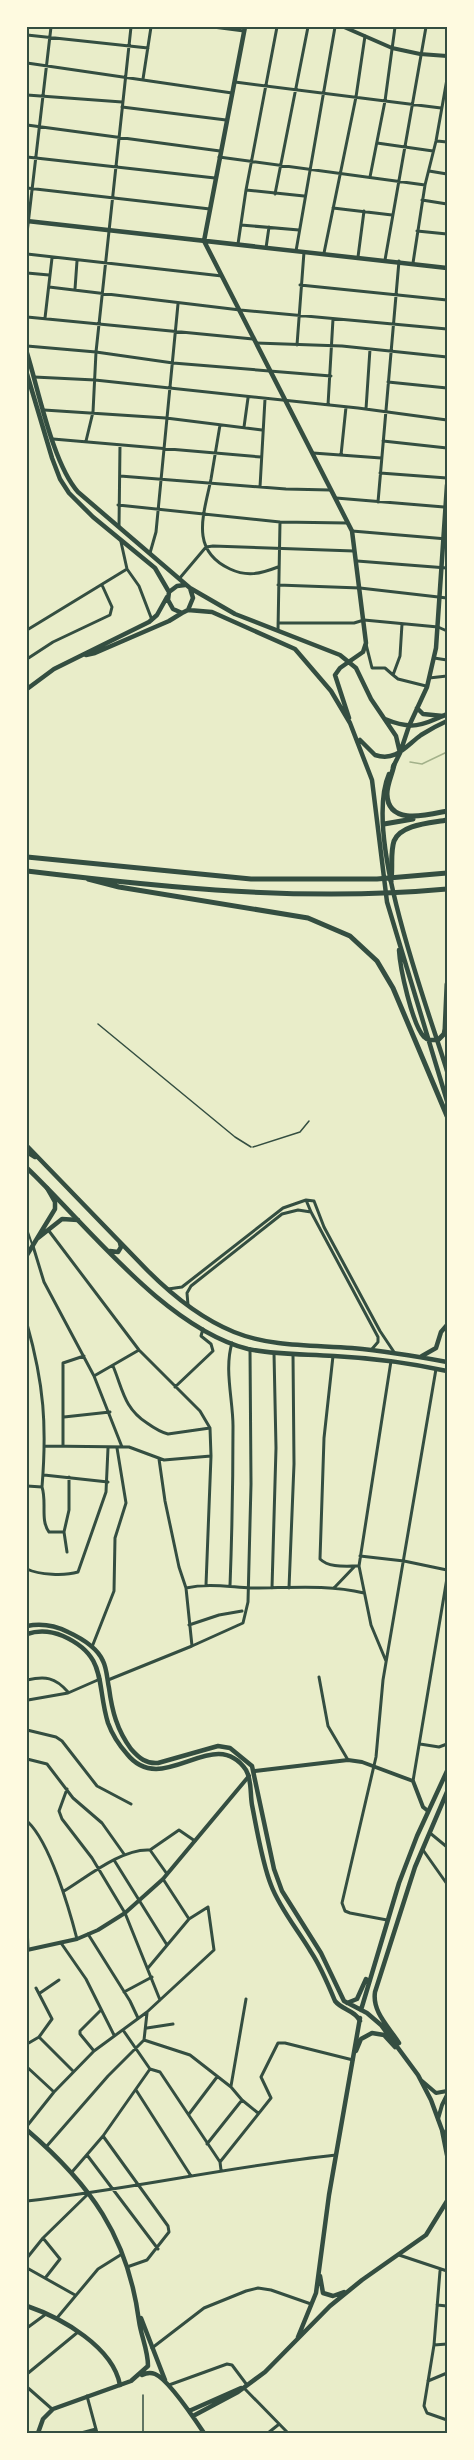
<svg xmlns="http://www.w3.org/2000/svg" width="474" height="2460" font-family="Literata,serif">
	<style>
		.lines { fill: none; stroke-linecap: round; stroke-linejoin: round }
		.stream { stroke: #a3b18a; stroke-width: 1.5 }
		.service { stroke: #344e41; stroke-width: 1.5 }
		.pedestrian { stroke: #344e41; stroke-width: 2 }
		.minor { stroke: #344e41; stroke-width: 3 }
		.tertiary { stroke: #344e41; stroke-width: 4 }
		.secondary { stroke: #344e41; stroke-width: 4.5 }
		.primary { stroke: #344e41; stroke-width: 4.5 }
		.motorway { stroke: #344e41; stroke-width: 5 }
		.neatline { fill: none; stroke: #344e41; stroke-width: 2 }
	</style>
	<rect width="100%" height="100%" fill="#e9edc9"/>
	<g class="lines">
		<path class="stream" d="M410 762 422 764 447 752"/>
		<path class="service" d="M98 1024 235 1137 251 1147
			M253 1147 300 1132 309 1121
			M143 2395V2433"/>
		<path class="pedestrian" d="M27 1229 32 1244"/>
		<path class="minor" d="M213 27 244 31
			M27 35 148 48
			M27 63 232 93
			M143 79 151 27
			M235 82 441 108
			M27 95 122 102
			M122 107 226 120
			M27 125 220 151
			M437 141 447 142
			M377 143 433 151
			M27 157 215 178
			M219 157 425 185
			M429 171 447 174
			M370 177 385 101 395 27
			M27 188 210 209
			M246 190 304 196
			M275 194 308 27
			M422 200 447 204
			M333 208 392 215
			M241 225 299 230
			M417 231 447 234
			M27 233 51 27
			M238 244 246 190 277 27
			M266 248 269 227
			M296 251 335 27
			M324 253 356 97 365 36
			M27 254 222 276
			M358 257 364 211
			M385 260 426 27
			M413 263 425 185 436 141 447 79
			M27 273 49 275
			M300 285 447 300
			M49 287 240 310 447 329
			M75 289 77 261
			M27 317 253 339
			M45 318 52 258
			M256 343 342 346 447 357
			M297 345 304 252
			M27 346 96 352 173 363 331 376
			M34 377 95 380 358 408 447 420
			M388 382 447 388
			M328 405 333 319
			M366 409 370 349
			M44 410 166 418 262 430
			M220 425C217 443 214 461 211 479 204 514 189 550 230 569 247 577 260 574 278 567
			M244 427 248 398
			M53 439 261 457
			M86 441 93 412 96 352 131 27
			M383 441 447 448
			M313 453 381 458
			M341 455 346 407
			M380 473 447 478
			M120 476 286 489 330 490
			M260 487 265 399
			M336 498 444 507
			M378 502 399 261
			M118 505 280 522 347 523
			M119 527 120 445
			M352 531 447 539
			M121 542 127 569
			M150 553 156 532 178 304
			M357 561 447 568
			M179 579 206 547 213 546 354 551
			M278 585 360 588 447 598
			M278 623H354L364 620 438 627 447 631
			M402 624 400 656 393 675 398 679 426 686
			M27 630 127 569 139 586 152 620
			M278 630 280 522
			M366 644 372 668H385L393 675
			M434 658 447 660
			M27 659 53 642 110 615 112 607 102 585
			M429 678 447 676
			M306 1200 311 1212
			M49 1231 139 1350 200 1411 210 1428 211 1456 206 1585
			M33 1246 44 1282 94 1376 122 1447
			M168 1289 182 1287 283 1208 306 1200 314 1201 324 1227 380 1331 394 1352
			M188 1305 187 1293 191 1286 282 1214 298 1210 311 1212 378 1337V1342L372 1349
			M27 1324C44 1384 47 1426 42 1487 47 1502 40 1520 49 1532H64
			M333 1356 324 1438 320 1559C329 1568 346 1566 358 1566
			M113 1366C123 1390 124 1408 147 1423 154 1428 160 1432 168 1434L210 1428
			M94 1376 139 1350
			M175 1387 213 1351 211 1344 201 1336 203 1329
			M64 1417 110 1412
			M63 1445V1363L84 1356
			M45 1446 129 1447 164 1460 211 1456
			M159 1459 165 1501 179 1567 186 1588 192 1646
			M44 1475 108 1482
			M27 1486 42 1487
			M67 1552 64 1532 69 1510V1477
			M360 1556 404 1561 447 1570
			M27 1569C39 1575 65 1576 78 1572L106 1492 108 1448
			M230 1586C232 1533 233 1479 233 1426 233 1400 224 1369 232 1343
			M186 1588C208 1583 229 1587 251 1588 289 1588 327 1584 364 1593
			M272 1588 276 1448 274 1353
			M289 1588 294 1464 293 1354
			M334 1588 355 1566
			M189 1625 219 1615 242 1611
			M92 1647 114 1591 115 1538 126 1503 117 1448
			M386 1661 371 1625 359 1566 391 1361
			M319 1677 328 1726 348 1760
			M27 1680C45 1676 55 1677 68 1692
			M108 1680 192 1646 243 1623 248 1602 251 1484 250 1349
			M27 1696V1712
			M28 1700 68 1693 100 1679
			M27 1730 56 1737 62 1741 97 1786 131 1804
			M420 1744 439 1747 447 1744
			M27 1759 47 1764 73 1798 102 1823 124 1854
			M413 1781 447 1578
			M67 1789 59 1811 62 1819 92 1858 125 1913 160 2000
			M28 1822C50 1843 69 1908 77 1939
			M430 1833 447 1847
			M150 1850 179 1830 195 1841
			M423 1850 447 1884
			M114 1860 167 1945
			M163 1879 189 1919
			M64 1891C87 1877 122 1848 150 1850L167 1874
			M387 1920 350 1913 345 1911 342 1903 376 1757 383 1680 436 1369
			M27 1926 28 1949
			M88 1934 130 2001 138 2018
			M61 1943 86 1979 114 2035
			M36 1988 52 2019 39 2037 73 2071
			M124 1992 152 1977
			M40 1993 59 1980
			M147 2028 173 2024
			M144 2040 190 2055 231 2087 242 2100 258 2113
			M27 2044 39 2037
			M94 2051 80 2034V2031L101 2010
			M27 2067 54 2092
			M150 2069 160 2072 220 2162
			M231 2086 246 1999
			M136 2090 191 2176
			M189 2114 217 2077
			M27 2126 54 2092 94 2051 147 2012 214 1950 208 1907 189 1919 148 1968
			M103 2136 168 2226 169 2232 147 2260 127 2267
			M207 2144 242 2100
			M46 2147 108 2076 144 2040 147 2013
			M87 2155 158 2249
			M221 2170 220 2162 271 2098 261 2077 278 2043H285L353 2060
			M72 2172 103 2136 150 2069 123 2030
			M27 2201C131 2189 232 2166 336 2155
			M43 2238 60 2259 46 2277
			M399 2255 447 2271
			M27 2258 43 2238 88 2194
			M27 2268 75 2295
			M440 2271 434 2345 424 2406 427 2413 447 2420
			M437 2305 447 2306
			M57 2318 98 2269 122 2254
			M27 2328 46 2314
			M434 2345 447 2344
			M152 2348 204 2308 246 2291 258 2288 271 2290 311 2304
			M27 2374 78 2332
			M428 2381 447 2373
			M169 2385 227 2364 232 2365 247 2385
			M27 2387 52 2409
			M244 2388 288 2433
			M87 2396 97 2433
			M81 2433 96 2429
			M268 2433 278 2425"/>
		<path class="tertiary" d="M344 27 392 48 420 54 447 56
			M255 1771 348 1760 362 1762 413 1781 423 1807 428 1811
			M27 1950 77 1939 98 1930 125 1913 163 1879 249 1776
			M422 2081 436 2093 447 2091
			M438 2119 442 2105 447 2095"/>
		<path class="secondary" d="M27 221 447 268
			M204 241 352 531 366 643 363 652 350 661
			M204 241 245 27
			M417 708 423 714 443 716
			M409 726 427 687 436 648 447 485
			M38 1238 62 1219 78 1220
			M27 1255 55 1209V1202L47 1188
			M27 2306C62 2318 113 2347 120 2385"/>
		<path class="primary" d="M27 353C39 392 53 464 78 492L190 588 235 614 340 655 356 668 371 699 396 736 400 753
			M27 374 52 458 60 479 69 493 93 517 155 568 169 592
			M185 585 177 586 169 592 168 600 173 609 182 613 188 610 193 598 190 588
			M188 610 212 612 295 649 331 691 350 723 372 780 387 902 447 1101
			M86 655 95 653 169 621 182 613
			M27 689 54 669 149 622 157 615 167 597
			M349 718 335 675 340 668 350 661
			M385 719C411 730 422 726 447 714
			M360 740 375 755C396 762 406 746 421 735 429 730 438 725 447 721
			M393 767 400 753 409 726
			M389 774C362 836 427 1005 447 1071
			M399 950C400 968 412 1024 424 1037 428 1041 432 1040 438 1040
			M27 1146 148 1271C172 1295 202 1319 234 1332 271 1347 312 1345 352 1348 384 1351 415 1356 447 1362
			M27 1152 35 1157
			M27 1168C87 1225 165 1328 248 1349 276 1355 305 1354 334 1356 372 1358 410 1363 447 1371
			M110 1251 118 1252 121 1247 120 1243
			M422 1356 436 1348 441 1332 447 1325
			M27 1626C42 1623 54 1625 68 1632 81 1638 97 1647 103 1661 107 1669 107 1679 109 1688 112 1711 117 1730 131 1749 139 1758 146 1764 158 1763L218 1746 230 1748 252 1766 274 1869 282 1891 321 1953 344 2001 367 2013 381 2025 418 2075 431 2100 442 2130 447 2138
			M27 1634C39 1630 51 1631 63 1636 108 1656 96 1684 108 1723 112 1734 119 1745 127 1754 163 1799 214 1723 246 1770 252 1780 250 1794 252 1805 257 1830 262 1862 271 1885 280 1909 298 1930 311 1952 321 1967 328 1984 335 2001 342 2010 355 2010 360 2021
			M347 2003 357 1999 366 1979
			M361 2010 399 1883 417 1836 447 1771
			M399 2043C389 2027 372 2012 375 1992L415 1867 447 1792
			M356 2051 361 2039 372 2033 384 2035 395 2047
			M27 2130C90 2184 128 2236 139 2321 141 2336 148 2350 148 2366L131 2381 53 2409 43 2419 38 2433
			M442 2130 447 2155
			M320 2276 323 2293 333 2296 344 2292
			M141 2318 165 2380
			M298 2337 316 2293 329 2195 360 2018
			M142 2375C146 2373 150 2372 155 2374 168 2379 196 2421 204 2433
			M189 2411 241 2388
			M193 2416 238 2392 265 2372 330 2306 362 2280 426 2235 447 2201"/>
		<path class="motorway" d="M394 765C392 775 387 784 387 794 388 826 427 815 447 811
			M384 824 413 819
			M27 857 251 879H377L447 873
			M27 871C167 888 306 902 447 889
			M88 879 119 887 308 918 350 936 377 961 393 988 447 1116
			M391 881C393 868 390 853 394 841 401 824 432 823 447 820
			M438 1040 444 1034 445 1029 447 984"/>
	</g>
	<rect width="474" height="2460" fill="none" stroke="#fefae0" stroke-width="57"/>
	<rect x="28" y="28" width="418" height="2404" class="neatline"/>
</svg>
